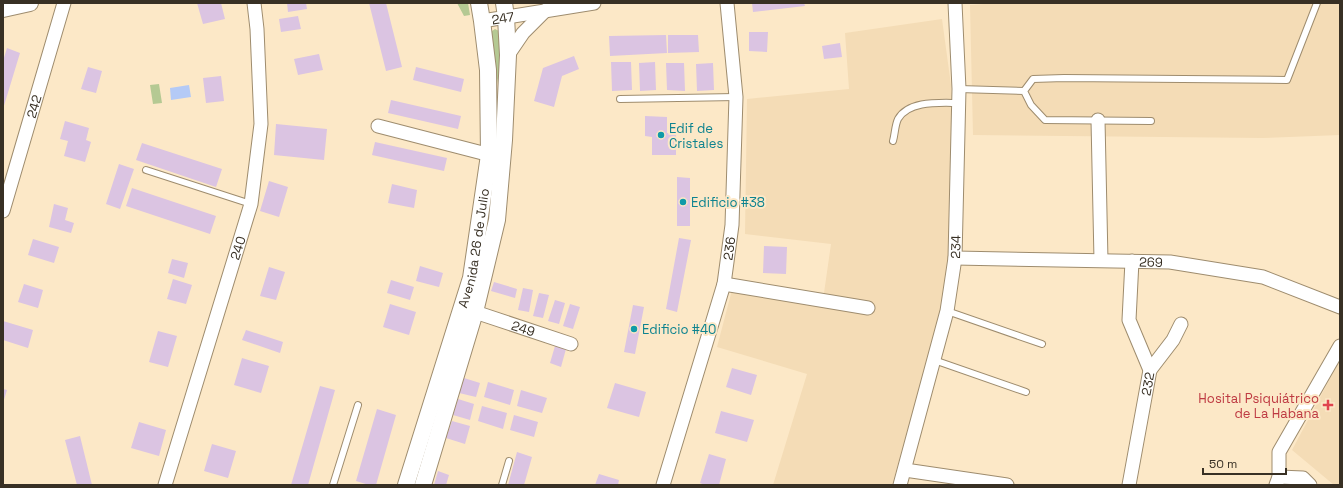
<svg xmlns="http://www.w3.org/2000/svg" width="1343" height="488" font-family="'Space Grotesk',sans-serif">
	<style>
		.built { fill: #f4dcb6 }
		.green { fill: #b5c993 }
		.water { fill: #b4caf6 }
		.building { fill: #dbc4e2 }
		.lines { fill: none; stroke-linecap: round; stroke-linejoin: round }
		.service-casing { stroke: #9e8c6e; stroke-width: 8 }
		.minor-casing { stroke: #9e8c6e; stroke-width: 15 }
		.tertiary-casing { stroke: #9e8c6e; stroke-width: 18 }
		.service { stroke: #fff; stroke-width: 6 }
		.minor { stroke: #fff; stroke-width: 13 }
		.tertiary { stroke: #fff; stroke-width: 16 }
		.culture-dot { fill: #0f9aa8; stroke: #fce8c7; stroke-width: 1.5 }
		.health-dot { fill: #e0444e; stroke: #fce8c7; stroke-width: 1.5 }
		.labels { text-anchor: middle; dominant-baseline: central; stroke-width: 4; stroke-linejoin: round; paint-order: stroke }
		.street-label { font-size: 13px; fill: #383024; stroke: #fce8c7 }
		.culture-label { font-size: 13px; fill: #0d838f; stroke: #fce8c7; text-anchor: start }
		.health-label { font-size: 13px; fill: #be3a42; stroke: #fce8c7; text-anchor: end }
	</style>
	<rect width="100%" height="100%" fill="#fce8c7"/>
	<path class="built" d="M998 3H1340V135L1263 138 973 135 970 5Z
		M942 19 951 85V259L942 309 892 485H773L807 374 717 347 732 290 822 307 831 244 745 234 747 99 849 89 845 33Z
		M1340 360V485H1334L1292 450Z"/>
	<path class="green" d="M457 3H468L470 15 464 16Z
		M495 29 501 32V60L496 90 489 33Z
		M159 84 162 103 153 104 150 85Z"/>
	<path class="water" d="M189 85 191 97 171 100 170 88Z"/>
	<path class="building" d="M197 3H221L225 19 203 24Z
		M287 3H306L307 9 288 12Z
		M369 3H386L402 67 386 71Z
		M752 3H804L805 6 753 12Z
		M298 16 301 29 281 32 279 19Z
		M749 32H768L767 52 749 51Z
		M666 35 667 53 610 56 609 36Z
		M668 35H698L699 52 668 53Z
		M840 43 842 57 824 59 822 46Z
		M7 48 20 53 3 109V61Z
		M319 54 323 70 298 75 294 59Z
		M574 56 579 69 562 76 554 107 534 101 543 68Z
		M611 62H631L632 90 612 91Z
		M655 62 656 90 640 91 639 63Z
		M666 63H684L685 91 667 90Z
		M713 63 714 90 697 91 696 64Z
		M88 67 102 71 96 93 81 89Z
		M416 67 464 79 461 92 413 80Z
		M221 76 224 101 206 103 203 78Z
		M391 100 461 116 458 129 388 113Z
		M645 116 667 117V133H676V155H652V137L645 136Z
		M65 121 89 128 86 140 91 142 85 162 64 156 68 141 60 139Z
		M276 124 327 129 324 160 274 155Z
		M375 142 447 158 444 171 372 155Z
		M142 143 222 169 216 187 136 160Z
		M119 164 134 169 120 209 106 204Z
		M677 177 690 178V226H677Z
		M269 181 288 187 279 217 260 211Z
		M392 184 417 190 414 208 388 203Z
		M132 188 216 216 210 234 126 206Z
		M54 204 68 208 65 220 74 223 71 233 49 227Z
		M679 238 691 240 677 312 666 309Z
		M33 239 59 247 54 263 28 255Z
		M764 246 787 247 786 274 763 273Z
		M172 259 188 263 184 278 168 273Z
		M420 266 443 273 439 287 416 281Z
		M269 267 285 272 276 300 260 296Z
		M173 279 192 285 186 304 167 299Z
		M391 280 414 287 410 300 387 293Z
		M494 282 517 289 515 298 491 291Z
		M24 284 43 290 38 308 18 302Z
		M523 288 533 290 529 312 518 310Z
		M539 293 549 295 543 318 533 316Z
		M555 300 565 303 559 324 548 321Z
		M390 304 416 312 409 335 383 327Z
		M570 304 580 307 573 329 563 326Z
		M633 305 644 307 635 354 624 352Z
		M3 321 33 330 28 348 3 340Z
		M246 330 283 342 280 353 242 340Z
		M158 331 177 336 168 367 149 362Z
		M555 346 566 349 561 367 550 363Z
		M242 358 269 366 261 393 234 385Z
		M732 368 757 375 751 395 726 387Z
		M464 378 480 383 476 397 459 393Z
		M488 382 514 390 510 405 484 397Z
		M615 383 646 392 639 417 607 408Z
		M320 386 335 390 308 485H291Z
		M3 389 7 390 3 403Z
		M521 390 547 398 542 413 517 406Z
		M458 399 474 404 470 420 453 415Z
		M482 406 507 413 503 429 478 421Z
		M377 409 396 415 376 485H369L356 481Z
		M721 411 754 420 747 442 715 433Z
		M514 415 538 422 534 437 510 430Z
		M452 421 470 426 465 444 446 438Z
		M139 422 166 430 159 456 131 448Z
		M80 436 92 485H77L65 440Z
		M212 444 236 451 228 478 204 471Z
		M517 452 532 457 524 485H508Z
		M709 454 726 459 719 485H705L700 483Z
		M438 471 449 475 446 485H434Z
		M599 474 619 480 618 485H595Z"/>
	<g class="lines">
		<g class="service-casing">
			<path id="service" d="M959 89 1024 91 1033 79 1064 78 1287 80 1317 3
				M1024 91 1031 105 1045 120 1151 121
				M620 99 736 97
				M893 141C895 134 895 125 898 119 909 100 940 103 959 103
				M146 170 251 204
				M947 311 1042 344
				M934 360 1026 392
				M333 485 358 405
				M502 485 509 461"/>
		</g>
		<g class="minor-casing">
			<g id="minor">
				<path id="s1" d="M482 21 594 3"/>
				<path d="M508 55 523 33 546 10"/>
				<path d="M1098 120 1101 260"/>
				<path d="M378 126 498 157"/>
				<path id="s2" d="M3 211 64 3"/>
				<path id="s3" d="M955 258 1170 262 1263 277 1340 307"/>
				<path d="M724 284 868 308"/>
				<path id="s4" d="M475 312 571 344"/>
				<path d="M1150 370 1173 340 1181 324"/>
				<path d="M905 470 1007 485"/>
				<path d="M1279 477 1303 478 1310 485"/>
				<path id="s5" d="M165 485 251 204 261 124 257 29 254 3"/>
				<path id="s6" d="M663 485 724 284 732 225 736 97 727 3"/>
				<path id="s7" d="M900 485 947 311 955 258 959 89 955 3"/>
				<path id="s8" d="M1129 485 1150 370 1129 320 1132 261"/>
				<path d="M1276 485 1279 477V452L1340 346"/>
			</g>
		</g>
		<g class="tertiary-casing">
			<g id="tertiary">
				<path d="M3 9 30 3"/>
				<path id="s9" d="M406 485 471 278 489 155 488 70 482 21 479 3"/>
				<path d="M423 485 475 312 497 220 504 140 508 55 506 17 504 3"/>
			</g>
		</g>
		<use href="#service" class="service"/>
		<use href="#minor" class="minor"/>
		<use href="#tertiary" class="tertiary"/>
	</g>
	<g class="culture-dot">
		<circle cx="661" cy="135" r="4"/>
		<circle cx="683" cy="202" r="4"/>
		<circle cx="634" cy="329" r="4"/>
	</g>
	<path class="health-dot" d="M1326 399h4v4h4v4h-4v4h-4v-4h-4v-4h4z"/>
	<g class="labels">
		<g class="street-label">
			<text stroke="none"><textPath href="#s1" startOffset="21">247</textPath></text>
			<text stroke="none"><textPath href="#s2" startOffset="109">242</textPath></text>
			<text stroke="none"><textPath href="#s7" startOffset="245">234</textPath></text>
			<text stroke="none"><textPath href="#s5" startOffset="248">240</textPath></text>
			<text stroke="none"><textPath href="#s9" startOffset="247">Avenida 26 de Julio</textPath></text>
			<text stroke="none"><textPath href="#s6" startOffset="246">236</textPath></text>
			<text stroke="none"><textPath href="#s3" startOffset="196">269</textPath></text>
			<text stroke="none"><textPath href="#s4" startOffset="51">249</textPath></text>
			<text stroke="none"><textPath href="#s8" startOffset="103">232</textPath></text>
		</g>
		<g class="culture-label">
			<text x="669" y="128">Edif de<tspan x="669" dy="15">Cristales</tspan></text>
			<text x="691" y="202">Edificio #38</text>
			<text x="642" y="329">Edificio #40</text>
		</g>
		<g class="health-label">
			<text x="1319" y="398">Hosital Psiquiátrico<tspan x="1319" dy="15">de La Habana</tspan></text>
		</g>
	</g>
	<rect width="1343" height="488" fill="none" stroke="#383024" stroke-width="8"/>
	<path d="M1203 468v6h83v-6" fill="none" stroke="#383024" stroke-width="2"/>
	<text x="1209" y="468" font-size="12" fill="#383024" stroke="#fce8c7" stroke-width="3" paint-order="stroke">50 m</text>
</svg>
